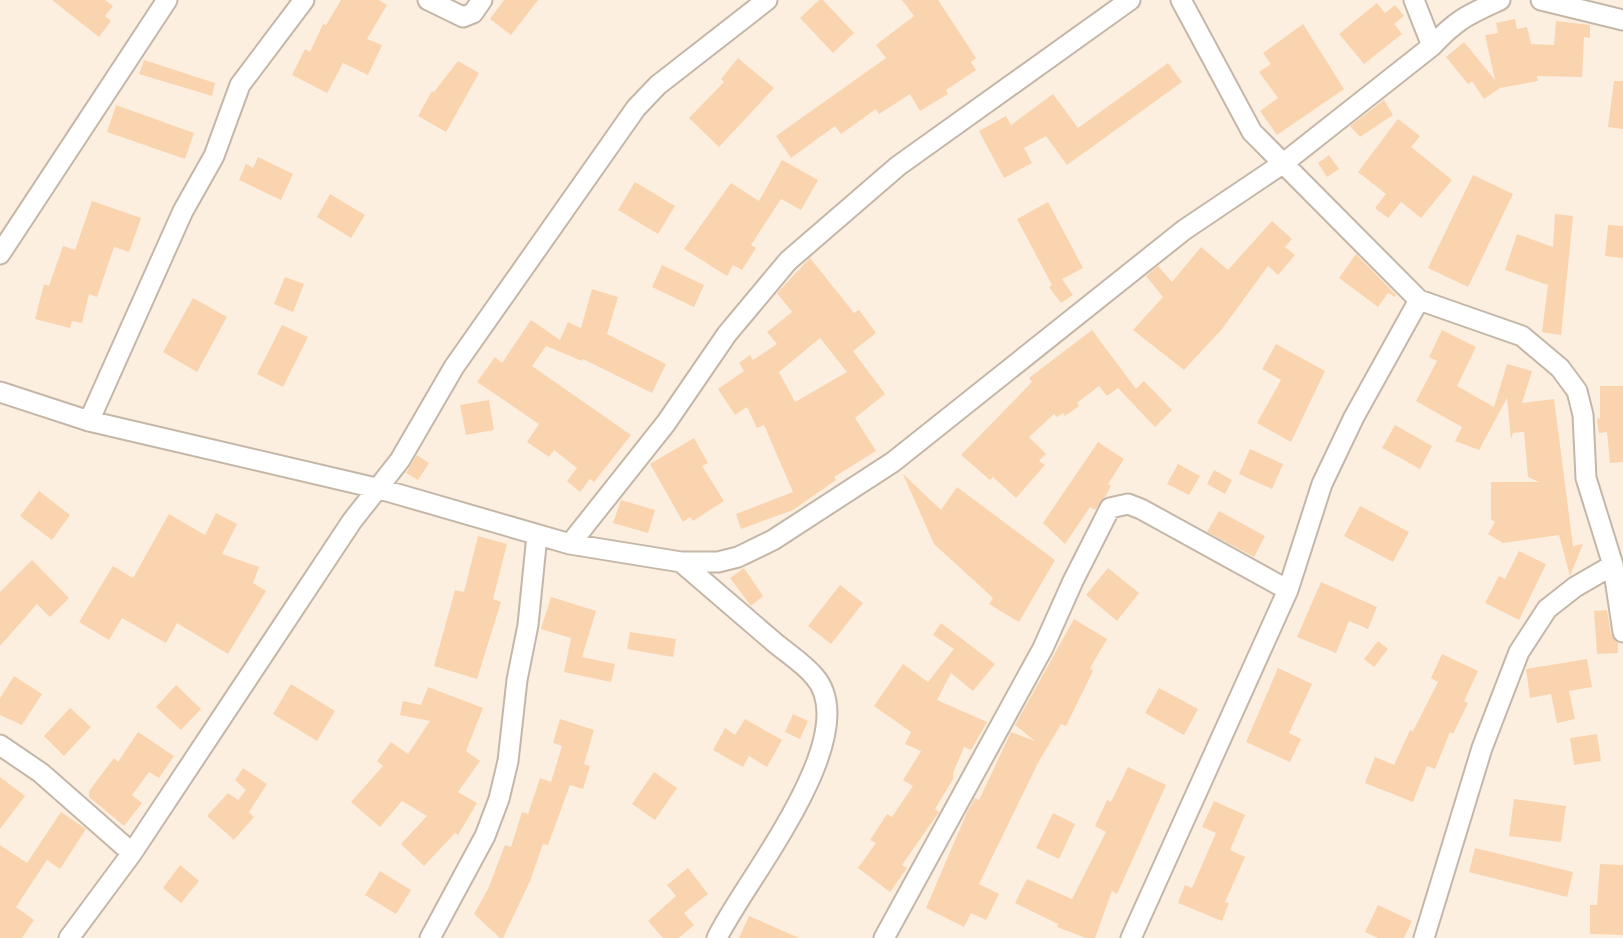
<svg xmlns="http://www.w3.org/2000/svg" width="1623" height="938" font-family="'Archivo Narrow',sans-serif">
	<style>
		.building { fill: #f9d4af; fill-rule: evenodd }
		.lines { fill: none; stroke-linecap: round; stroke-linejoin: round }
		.minor-casing { stroke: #c4b7a8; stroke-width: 23 }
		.minor { stroke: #fff; stroke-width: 19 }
	</style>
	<rect width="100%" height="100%" fill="#fdefe0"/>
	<path class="building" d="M52 0H105L113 6 105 16 111 21 99 37Z
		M341 0H379L387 5 367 39 382 45 368 75 343 63 327 93 292 75 305 49 310 52 323 24 326 25Z
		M504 0H538L511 35 490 19Z
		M819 0H823L854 33 833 53 800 18Z
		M902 0H938L976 58 971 62 976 70 946 90 948 94 920 111 910 94 879 114 876 109 841 134 835 126 791 158 776 136 886 58 876 45 914 16Z
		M1377 3 1385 13 1395 5 1404 16 1394 24 1402 34 1364 64 1339 34Z
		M1515 19 1517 29 1527 27 1531 44 1554 45 1556 21 1590 25V38L1584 37 1582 77 1537 76 1538 81 1500 88 1484 99 1472 81 1468 84 1446 57 1464 42 1495 80 1485 35 1498 33 1496 23Z
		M1303 24 1344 89 1277 135 1260 111 1278 98 1259 72 1271 64 1263 53Z
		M738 58 774 88 719 147 689 118 724 82 721 79Z
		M144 60 215 83 212 96 139 74Z
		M458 61 479 73 446 132 418 116 432 91 434 92Z
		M1168 63 1182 82 1067 165 1046 136 1024 148 1032 163 1004 178 979 131 1006 116 1011 125 1053 94 1078 128Z
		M1614 81H1623V129L1608 127Z
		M1384 100 1393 115 1360 137 1350 126Z
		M116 105 194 133 185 159 107 132Z
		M1398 119 1420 136 1411 147 1452 180 1421 218 1401 202 1388 218 1375 208 1386 194 1358 172Z
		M1329 155 1339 169 1327 177 1318 163Z
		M258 157 293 174 281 200 239 180 246 164 253 168Z
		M782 160 818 180 801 210 781 199 751 245 756 248 742 270 733 265 727 276 684 249 731 183 759 201Z
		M1473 175 1513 194 1468 287 1428 268Z
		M635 182 675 206 658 234 618 210Z
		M330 194 365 215 351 238 317 217Z
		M92 201 141 218 129 252 114 247 97 297 89 294 82 323 72 321 70 328 35 319 44 284 49 286 63 246 75 250Z
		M1048 202 1083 268 1062 279 1073 295 1061 303 1049 287 1052 285 1017 219Z
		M1555 214 1573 216 1561 335 1542 332 1548 285 1505 270 1517 234 1553 247Z
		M1272 221 1292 239 1285 247 1295 255 1278 275 1268 266 1222 329 1184 370 1133 330 1163 297 1146 276 1158 266 1172 282 1201 247 1228 270Z
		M1608 225 1623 226V258L1605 256Z
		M1356 254 1396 295 1395 297 1388 293 1378 307 1339 278Z
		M810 258 854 313 859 310 876 333 853 351 885 394 855 418 876 451 834 477 836 480 793 510 741 529 736 514 793 492 764 425 757 428 747 407 735 415 718 389 744 371 739 363 750 355 753 360 777 344 767 332 792 312 777 293ZM820 338 847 372 795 402 779 372Z
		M662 265 704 285 694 307 652 287Z
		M285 277 304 284 293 312 274 304Z
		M592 289 618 297 607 334 666 364 652 393 583 359 582 361 546 346 532 366 631 435 594 482 590 479 580 492 567 481 577 468 554 450 549 457 527 442 539 424 477 382 495 357 502 363 531 320 560 340 568 322 581 328Z
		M193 298 227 317 197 372 163 352Z
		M282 325 308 337 283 387 257 374Z
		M1092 330 1136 389 1144 381 1172 410 1155 427 1118 388 1107 396 1099 386 1077 403 1079 406 1065 416 1063 413 1057 417 1054 414 1029 437 1046 454 1039 461 1045 465 1016 498 993 477 990 480 961 455 1032 382 1029 378Z
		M1442 330 1476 347 1457 386 1494 407 1507 364 1532 371 1522 403 1554 399 1573 546 1583 544 1570 576 1559 535 1503 543 1488 534 1495 522 1491 519V482H1539L1528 477 1524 432 1513 433 1511 439 1507 398 1479 450 1455 441 1462 427 1416 401 1437 361 1429 357Z
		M1276 344 1325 371 1291 442 1257 423 1281 380 1262 369Z
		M1600 386H1623V462L1610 463 1607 432 1599 433 1597 419 1600 418Z
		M489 400 494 430 466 435 460 405Z
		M1395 425 1432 446 1420 469 1382 448Z
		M694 438 708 463 702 466 724 501 693 521 690 517 683 522 650 464Z
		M1098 442 1124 459 1108 484 1111 486 1105 497 1095 510 1090 507 1065 544 1043 523Z
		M1250 449 1283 464 1272 489 1239 474Z
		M417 455 429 463 418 480 406 473Z
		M1178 464 1200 476 1189 495 1167 484Z
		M1214 470 1232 480 1225 494 1207 484Z
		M903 474 941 510 957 487 1055 560 1019 622 989 604 993 598 934 544Z
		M39 491 70 515 52 540 20 516Z
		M621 500 655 510 648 533 613 523Z
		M1360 506 1409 532 1393 562 1344 536Z
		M1219 511 1265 536 1254 557 1207 532Z
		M216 513 237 524 222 554 259 567 253 583 266 591 228 654 177 623 166 643 122 618 109 640 79 622 113 566 133 578 169 514 205 535Z
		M478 536 507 544 493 599 501 602 477 679 434 666 455 590 464 592Z
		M1519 551 1546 564 1519 620 1485 603 1499 576 1505 579Z
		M32 560 69 598 50 617 37 604 0 646V592Z
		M744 568 763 596 751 606 730 578Z
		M1108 568 1139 593 1117 621 1086 595Z
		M1321 582 1377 607 1368 629 1349 621 1336 653 1297 637Z
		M840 585 863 603 831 644 808 626Z
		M551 597 596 611 582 657 615 664 611 682 564 672 571 638 541 629Z
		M1607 610 1611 634 1618 643V653L1597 654 1594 611Z
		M1074 619 1107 639 1090 668 1093 671 1066 726 1061 724 1038 763 979 884 999 894 986 920 971 913 964 927 926 908 968 810 975 798 979 800 1011 732 1035 741 1015 725Z
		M941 623 995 664 973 691 951 673 937 700 987 722 971 750 964 747 953 773V779L935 809 939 812 902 865 907 868 890 892 858 868 876 843 870 840 887 814 892 817 913 786 903 780 921 751 905 744 911 732 874 706 903 664 928 682 954 649 933 635Z
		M630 632 676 639 673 657 627 649Z
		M1378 641 1388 649 1374 667 1364 659Z
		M1442 654 1478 671 1464 701 1468 703 1453 734 1450 732 1435 769 1427 766 1413 802 1365 783 1375 757 1394 765 1410 730 1413 731 1438 682 1431 678Z
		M1587 659 1592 687 1569 691 1575 719 1557 723 1551 694 1530 698 1526 669Z
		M1278 668 1312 684 1289 733 1301 739 1290 762 1246 742Z
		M14 676 42 694 22 725 0 715V698Z
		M291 684 335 711 317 741 273 714Z
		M176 685 201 709 181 730 156 707Z
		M428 687 483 708 466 751 480 761 458 792 477 803 458 835 455 833 424 866 401 844 427 816 402 801 380 827 351 802 383 766 377 761 391 742 408 754 430 721 400 715 403 701 421 705Z
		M1159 688 1198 709 1184 735 1145 713Z
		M70 708 91 727 64 756 44 736Z
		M793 714 808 721 800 739 785 732Z
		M560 719 594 730 584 764 590 766 583 789 570 785 548 845 543 844 530 881 503 938H500L474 914 488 889 505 845 511 847 522 812 528 814 540 778 551 782 562 746 553 743Z
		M745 719 782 740 767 767 749 756 743 767 713 750 725 728 735 735Z
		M138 732 174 756 159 778 149 772 132 795 142 803 124 826 89 797V791L114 758 118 762Z
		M1597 734 1601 761 1574 765 1570 738Z
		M1128 767 1166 785 1117 894 1112 891 1095 938H1086L1057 927 1058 924 1015 903 1027 879 1072 899 1106 832 1095 826 1107 800 1111 802Z
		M243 768 267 784 249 812 254 817 234 840 207 816 228 793 238 800 246 790 235 780Z
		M654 772 677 788 655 820 632 804Z
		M0 777 25 796 0 829Z
		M1514 799 1566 806 1561 842 1509 836Z
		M1214 801 1245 815 1230 850 1245 857 1225 902 1229 903 1222 921 1178 903 1185 885 1192 888 1216 833 1202 827Z
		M61 812 86 829 60 869 47 860 16 907 34 920 22 938H0V845L27 863Z
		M1053 813 1075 824 1059 859 1036 848Z
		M1475 848 1573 872 1567 897 1469 872Z
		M1600 864 1623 865V935L1590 934V905H1597Z
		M180 865 199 881 181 903 163 888Z
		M688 868 708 894 684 913 694 925 679 938H663L648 921 676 896 667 885Z
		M380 871 411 890 396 914 365 895Z
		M1378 905 1412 921 1404 938H1378L1365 932Z
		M749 916 799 938H739Z"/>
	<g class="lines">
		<g class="minor-casing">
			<path id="minor" d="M428 0 463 17 473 13 482 0
				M1181 0 1252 132 1419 300 1522 336 1560 368 1577 391 1583 415 1586 478 1613 565 1623 632
				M1414 0 1432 46
				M1541 0 1623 20
				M0 254 167 0
				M0 392 89 421 380 489 570 544 681 562H718L738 557 773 540 893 462 1184 230 1285 162 1432 46C1457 19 1468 15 1500 0
				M89 421 183 211 214 156 240 85 304 0
				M570 544 666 423 727 334 788 261 898 166 1130 0
				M681 562C712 589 743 615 774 642 787 653 803 663 814 676 867 735 743 883 717 938
				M0 745 41 773 132 853
				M69 938 132 853 352 521 400 460 454 367 636 108 658 85 767 0
				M430 938 485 836 499 799 508 761 517 680 528 625 537 535
				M884 938 1043 648 1073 581 1110 508 1128 504 1141 509 1288 590
				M1131 938 1288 590 1322 484 1354 417 1419 300
				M1424 938 1482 748 1519 652 1547 609 1575 587 1613 565"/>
		</g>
		<use href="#minor" class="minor"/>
	</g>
</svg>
